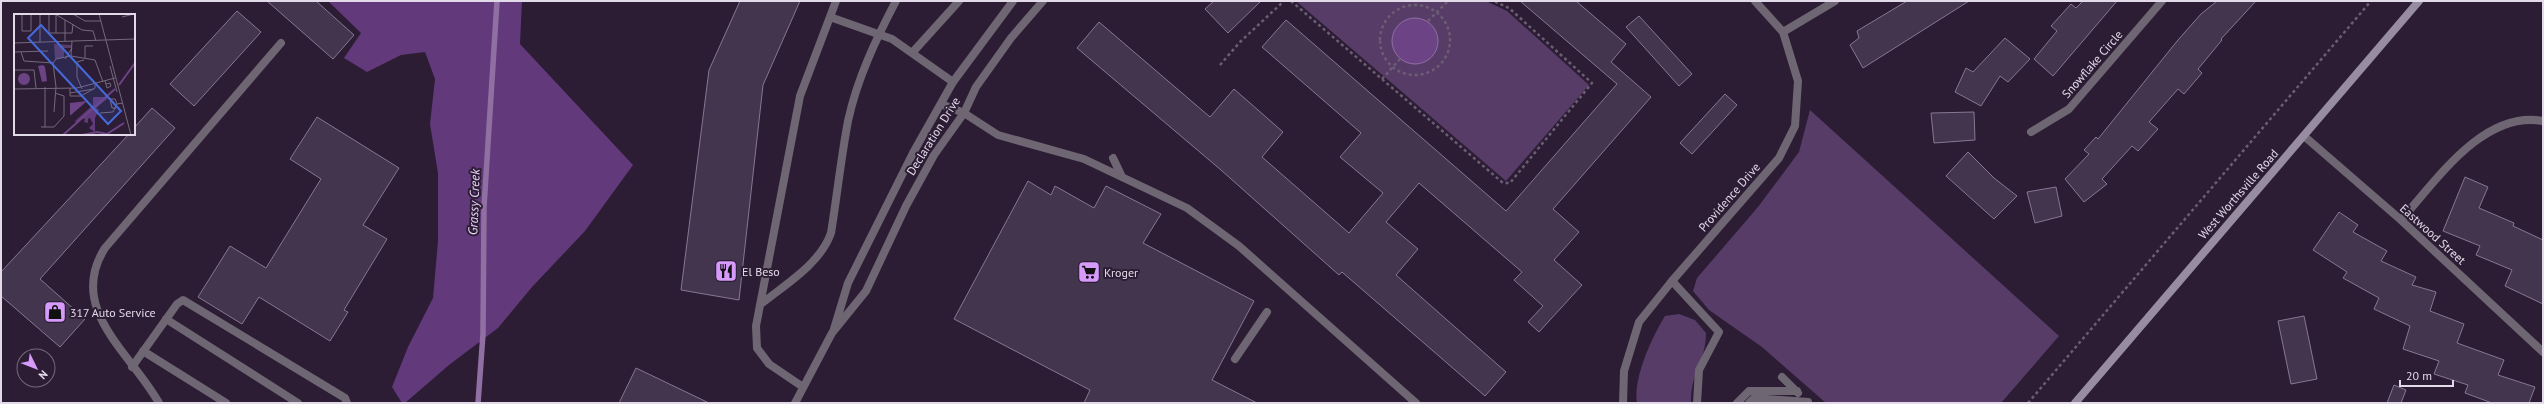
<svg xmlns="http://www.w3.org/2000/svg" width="2544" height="404" font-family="'PT Sans',sans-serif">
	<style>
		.green { fill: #573c68 }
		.forest { fill: #62397a }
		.water { fill: #6c4385; stroke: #9070a3 }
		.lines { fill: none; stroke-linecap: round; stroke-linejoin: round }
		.stream { stroke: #9070a3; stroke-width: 5.5 }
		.building { fill: #44354e; stroke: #877793 }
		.path { stroke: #6b5e73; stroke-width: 2.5; stroke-dasharray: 3 3; stroke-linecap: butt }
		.lane { stroke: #6e6773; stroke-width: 8 }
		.street { stroke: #6e6773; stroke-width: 8 }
		.secondary { stroke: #988da0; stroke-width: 8 }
		.labels { text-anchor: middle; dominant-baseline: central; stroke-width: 4; stroke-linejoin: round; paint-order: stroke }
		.street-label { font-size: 12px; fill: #e3dae9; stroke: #2c1d35 }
		.poi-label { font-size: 12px; fill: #e3dae9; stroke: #2c1d35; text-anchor: start }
		.water-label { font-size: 13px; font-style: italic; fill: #ebd4fa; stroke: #2c1d35 }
		.inset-river { fill: none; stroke: #6c4385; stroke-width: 2 }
		.inset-road { fill: none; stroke: #75697d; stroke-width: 1 }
		.view { fill: #456adb; fill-opacity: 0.15; stroke: #456adb; stroke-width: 2 }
		.inset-edge { fill: none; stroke: #e3dae9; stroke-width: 2 }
	</style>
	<rect width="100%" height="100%" fill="#2c1d35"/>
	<path class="green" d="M1296 1H1486L1507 11 1589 85 1506 181Z
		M1810 110 2059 336 2001 403H1826L1762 347 1709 310 1693 291 1697 278 1758 207 1799 152Z
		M1679 314 1695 320 1706 333C1706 361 1690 374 1691 403H1637C1633 378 1652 337 1665 316Z"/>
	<path class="forest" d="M328 1H522L520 44 633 165 585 231 532 287 498 328 449 365 405 403H402L392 387 408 347 433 298 438 241V173L430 124 435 79 425 52 401 55 367 72 344 58 361 33Z"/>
	<path class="water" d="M1392 41a23 23 0 1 1 46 0a23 23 0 1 1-46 0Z"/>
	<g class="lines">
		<path class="stream" d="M478 403 483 334 484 207 497 1"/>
	</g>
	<path class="building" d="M267 1H316L354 35 333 59Z
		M740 1H800L763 85 739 300 681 290 709 70Z
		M1214 1H1261L1228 33 1205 9Z
		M1520 1H1576L1626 44 1611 62 1651 97 1553 209 1579 232 1554 260 1582 285 1539 332 1528 322 1543 306 1514 280 1522 272 1419 183 1386 222 1418 249 1396 275 1506 372 1485 396 1342 272 1339 275 1221 170 1077 48 1099 22 1210 117 1234 89 1283 132 1262 157 1349 233 1383 193 1340 157 1361 133 1262 47 1286 20 1506 211 1617 84Z
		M1907 1H1969L1863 68 1850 45 1859 38 1857 31Z
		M2083 1H2117L2053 76 2034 59 2057 31 2051 26 2071 4 2076 8Z
		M2217 1H2256L2221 39 2222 40 2198 69 2202 73 2184 94 2178 89 2149 122 2158 129 2138 151 2132 146 2102 179 2107 184 2084 202 2065 179 2089 154 2084 150 2096 137 2098 139 2178 40 2201 14Z
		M237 11 261 32 194 106 170 84Z
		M1639 16 1692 74 1679 86 1626 27Z
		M2005 38 2030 59 2008 82 2000 76 1981 106 1955 92 1966 68 1973 72Z
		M1725 94 1737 105 1692 154 1680 143Z
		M152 108 175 128 40 279 85 319 60 347 1 296V272L129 134H134V128Z
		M1974 112 1975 140 1934 143 1931 113Z
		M317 117 399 168 363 225 387 239 344 310 348 312 330 341 259 297 242 324 198 297 230 246 266 268 321 179 290 159Z
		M1968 152 1994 178 2017 196 1994 219 1946 176Z
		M2465 177 2488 187 2479 208 2514 223 2513 226 2543 240V304L2505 286 2512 270 2476 255 2480 246 2443 231Z
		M1028 181 1051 195 1055 186 1094 208 1106 186 1161 214 1143 243 1254 301 1212 380 1257 403H1084L1090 390 954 319Z
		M2056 187 2062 216 2035 223 2027 192Z
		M2339 212 2358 225 2353 232 2387 251 2381 261 2416 277 2412 285 2436 292 2430 311 2464 324 2457 343 2504 360 2498 375 2535 387 2529 403H2492L2465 393 2468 385 2434 374 2439 361 2403 349 2410 326 2374 309 2379 298 2343 278 2347 272 2313 250Z
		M2304 316 2317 379 2291 384 2278 321Z
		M636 368 709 403H619Z
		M2394 385 2406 390 2401 403H2387Z"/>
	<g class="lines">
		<path class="path" d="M1291 1 1503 183H1510L1592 83 1509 8 1494 1
			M1380 40a35 35 0 1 1 70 0a35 35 0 1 1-70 0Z
			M1428 21 1448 1
			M1220 65 1240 42 1284 1
			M1382 79 1400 59
			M2028 403 2371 1"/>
		<path class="lane" d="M830 17 892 39 953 82
			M912 53 959 1
			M941 104 964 113 998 135 1084 159 1187 208 1239 246 1416 403
			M1113 158 1122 177
			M1672 281 1719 332 1699 370 1697 403
			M761 304C786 284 820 264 831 233 837 196 841 158 848 121 857 79 876 39 896 1
			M166 319 298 403
			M143 351 226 403
			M1235 359 1267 312
			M132 367 177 304 183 300 345 398 347 403
			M1782 377 1798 393
			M803 387 769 364 757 348 756 326 800 96 836 1
			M1737 403 1749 391H1797
			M1749 403 1754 398 1808 402"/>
		<path class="street" d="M1783 32 1835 1
			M2031 132 2069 109 2162 1
			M2304 136 2401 220 2543 352
			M2401 220C2436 181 2483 110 2543 121
			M834 329 848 283 913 153 953 82 1013 1
			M159 403C132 354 66 309 105 248L281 43
			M795 403 832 333 866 291 906 206 934 155 964 113 976 87 1011 38 1043 1
			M1623 403 1624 371 1639 322 1672 281 1779 158 1795 126 1798 81 1783 32 1755 1"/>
		<path class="secondary" d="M2075 403 2419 1"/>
	</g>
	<defs>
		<g id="restaurant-square" transform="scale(1.15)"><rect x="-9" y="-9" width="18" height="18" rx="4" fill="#d69bfa" stroke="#2c1d35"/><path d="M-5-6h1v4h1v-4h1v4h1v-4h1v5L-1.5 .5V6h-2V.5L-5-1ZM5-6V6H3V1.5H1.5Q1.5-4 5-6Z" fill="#111"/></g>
		<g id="supermarket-square" transform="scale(1.15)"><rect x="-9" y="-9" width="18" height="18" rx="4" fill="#d69bfa" stroke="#2c1d35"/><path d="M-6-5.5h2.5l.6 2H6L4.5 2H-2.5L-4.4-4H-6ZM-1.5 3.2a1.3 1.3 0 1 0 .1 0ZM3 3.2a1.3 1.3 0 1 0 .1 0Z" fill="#111"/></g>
		<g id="shop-square" transform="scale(1.15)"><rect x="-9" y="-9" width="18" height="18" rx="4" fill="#d69bfa" stroke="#2c1d35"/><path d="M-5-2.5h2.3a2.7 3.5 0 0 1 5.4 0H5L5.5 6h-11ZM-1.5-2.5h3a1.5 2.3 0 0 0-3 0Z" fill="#111"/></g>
	</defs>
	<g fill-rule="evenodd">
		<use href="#restaurant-square" x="726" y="271"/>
		<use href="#supermarket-square" x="1089" y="272"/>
		<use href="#shop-square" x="55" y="312"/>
	</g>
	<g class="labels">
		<g class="street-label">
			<text transform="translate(2092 64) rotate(-49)">Snowflake Circle</text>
			<text transform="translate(933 136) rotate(-58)">Declaration Drive</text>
			<text transform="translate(2238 194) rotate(-49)">West Worthsville Road</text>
			<text transform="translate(1729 197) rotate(-49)">Providence Drive</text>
			<text transform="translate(2433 234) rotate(42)">Eastwood Street</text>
		</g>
		<g class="poi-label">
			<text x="742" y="271">El Beso</text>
			<text x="1104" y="272">Kroger</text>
			<text x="70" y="312">317 Auto Service</text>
		</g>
		<g class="water-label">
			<text transform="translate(474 202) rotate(-88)">Grassy Creek</text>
		</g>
	</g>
	<g transform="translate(14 14)">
		<rect width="121" height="121" fill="#2c1d35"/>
		<path d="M40 30 57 31V34H50V44L41 45Z" fill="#573c68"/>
		<path d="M79 83H95L82 94 85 96 81 104V118L75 114 79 110 76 104 74 105V109L70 108 71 105 68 104 63 109 61 107 79 91Z" fill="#62397a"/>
		<path d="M29 51 31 53 33 67 28 68 24 52ZM4 65a6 6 0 1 1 12 0a6 6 0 1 1-12 0ZM73 87 57 101H56V89Z" fill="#6c4385"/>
		<path class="inset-river" d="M105 71 121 49M49 121 101 75M68 121 83 118 93 120 110 109"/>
		<path class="inset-road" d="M8 0V17H17M17 0V17M26 0V28M35 0V19H58L59 10M41 0 68 16 79 17 82 27M59 0 71 7H87M85 0 117 121M42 1V19M108 3 120 0M51 6V27M0 29 121 25M0 38 34 37M7 38 10 47 39 49M57 42 81 46 89 68M71 44V32H79M51 45 58 34M96 52 103 78M0 56H20L22 74M91 67 93 74 97 72 96 69 92 70M31 73V113M56 74V82H67L81 74V70M0 75 63 74 101 64M68 75 63 63V48L70 46M56 79 80 75M102 94H98L96 85H101L103 90M40 98 42 73 39 49 42 45 57 42 58 27M86 99 99 98 103 90 109 89M27 113H40L50 102V82L41 79"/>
		<path class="view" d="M27 11 107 97 94 110 14 24Z"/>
		<rect width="121" height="121" class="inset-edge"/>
	</g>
	<rect width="2544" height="404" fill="none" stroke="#e3dae9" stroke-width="4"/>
	<g transform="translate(36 368) rotate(133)"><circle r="19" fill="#2c1d35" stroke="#75697d"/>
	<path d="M0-3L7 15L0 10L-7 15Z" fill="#d69bfa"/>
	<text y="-6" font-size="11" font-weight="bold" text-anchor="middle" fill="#e3dae9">N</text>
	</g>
	<path d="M2400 380v6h53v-6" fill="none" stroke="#e3dae9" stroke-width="2"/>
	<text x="2406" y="380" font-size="12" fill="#e3dae9" stroke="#2c1d35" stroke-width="3" paint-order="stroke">20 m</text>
</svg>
